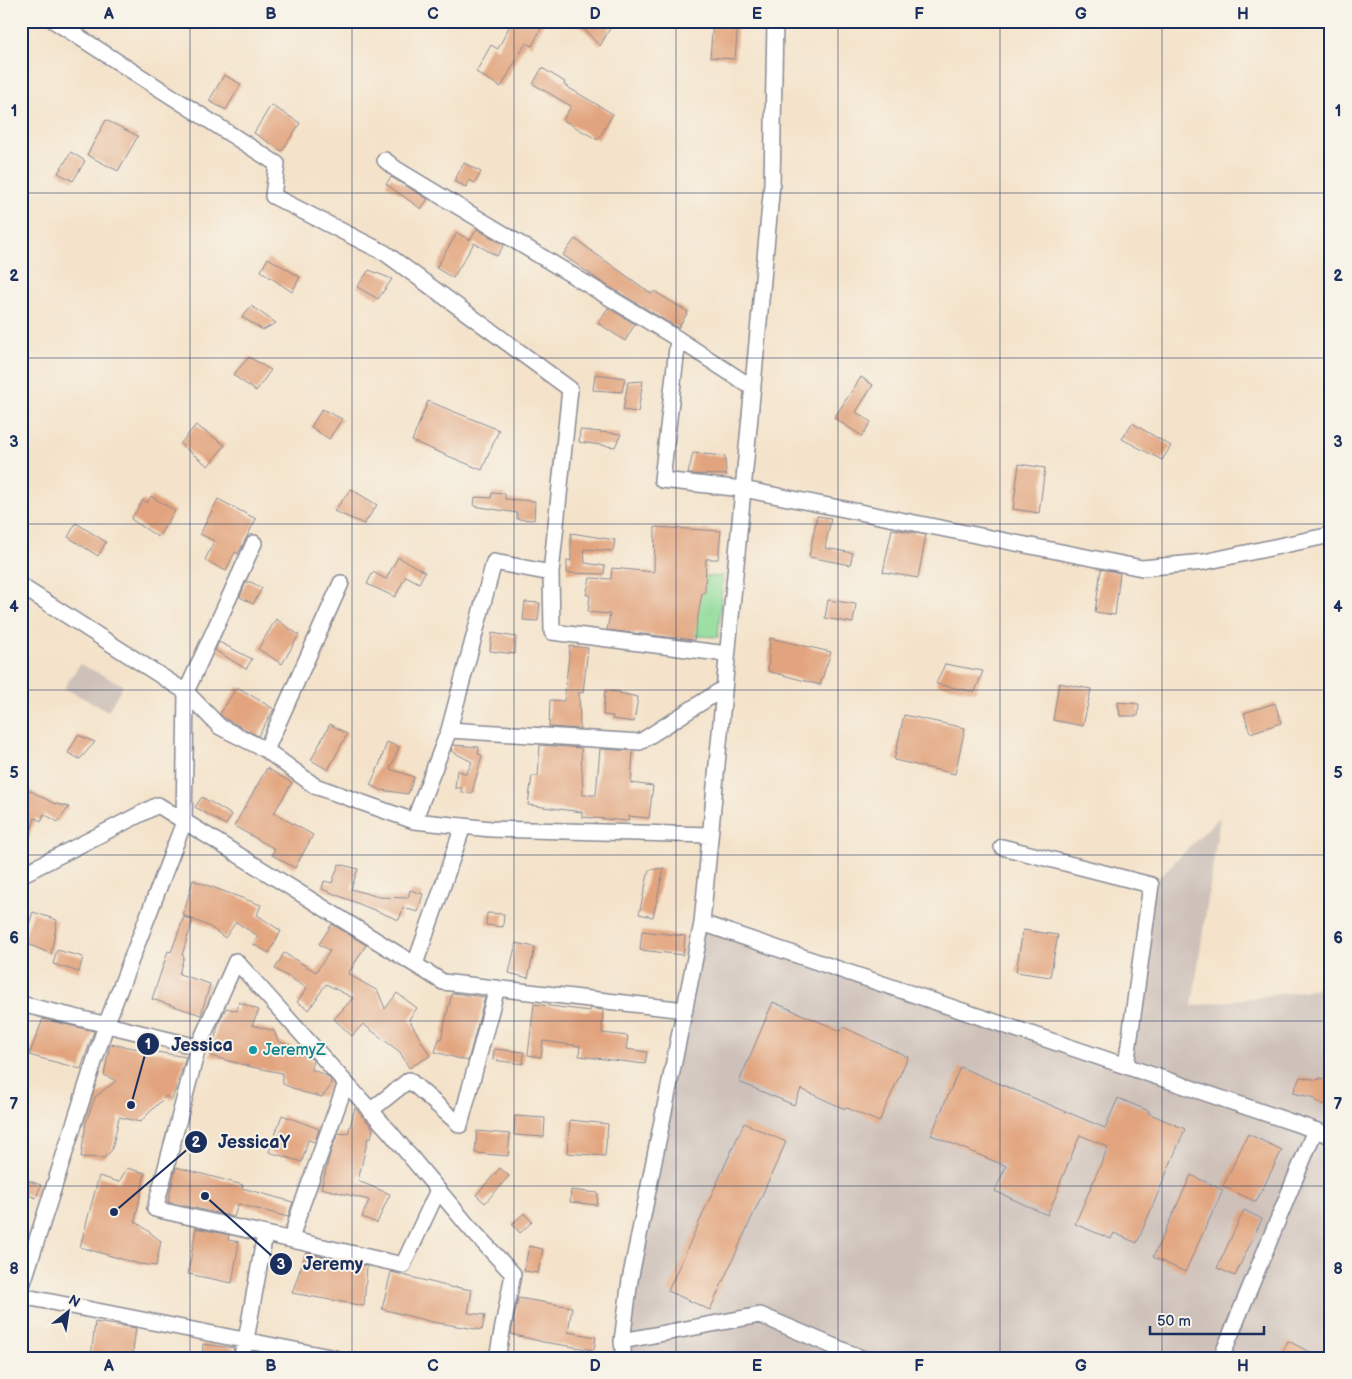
<svg xmlns="http://www.w3.org/2000/svg" width="1352" height="1379" font-family="'Balsamiq Sans',sans-serif">
	<style>
		.industrial { fill: #cec1b9 }
		.green { fill: #8fdc99; stroke: #55867c }
		.building { fill: #e2a47e }
		.lines { fill: none; stroke-linecap: round; stroke-linejoin: round }
		.street-casing { stroke: #888994; stroke-width: 18 }
		.street { stroke: #fff; stroke-width: 15 }
		.grid { fill: none; stroke: #1b2f5e; stroke-width: 1; stroke-opacity: 0.55 }
		.culture-dot { fill: #0f9aa8; stroke: #f7f3e8; stroke-width: 2 }
		.labels { text-anchor: middle; dominant-baseline: central; stroke-width: 4; stroke-linejoin: round; paint-order: stroke }
		.culture-label { font-size: 16px; fill: #0d838f; stroke: #f7f3e8; text-anchor: start }
		.leader { fill: none; stroke: #1b2f5e; stroke-width: 2 }
		.callout-dot { fill: #1b2f5e; stroke: #f7f3e8; stroke-width: 2 }
		.mark-label { font-size: 15px; text-anchor: middle; font-weight: bold; fill: #fff }
		.callout-label { font-size: 18px; text-anchor: middle; font-weight: bold; fill: #1b2f5e; stroke: #f7f3e8; stroke-width: 4; stroke-linejoin: round; paint-order: stroke }
		.neatline { fill: none; stroke: #1b2f5e; stroke-width: 2 }
		.grid-label { font-size: 16px; text-anchor: middle; font-weight: bold; fill: #1b2f5e }
	</style>
	<rect width="100%" height="100%" fill="#f7f3e8"/>
	<filter id="ink" filterUnits="userSpaceOnUse"><feTurbulence type="fractalNoise" baseFrequency=".02" numOctaves="2"/><feDisplacementMap in="SourceGraphic" scale="10" xChannelSelector="R" yChannelSelector="G"/><feConvolveMatrix kernelMatrix="1 2 1 2 8 2 1 2 1" color-interpolation-filters="sRGB"/></filter>
	<filter id="wash" filterUnits="userSpaceOnUse"><feTurbulence type="fractalNoise" baseFrequency=".0096" numOctaves="4" result="noise"/><feDisplacementMap in="SourceGraphic" scale="20" xChannelSelector="R" yChannelSelector="G"/><feGaussianBlur stdDeviation="1.12" result="paint"/><feColorMatrix in="noise" values="0 0 0 0 0 0 0 0 0 0 0 0 0 0 0 0 0 1.4 0 .05"/><feComposite in="paint" operator="in"/></filter>
	<g filter="url(#wash)">
		<rect width="100%" height="100%" fill="#f4e3ca"/>
		<path class="industrial" d="M80 664 123 685 108 711 64 688Z
			M1220 817 1192 1006 1331 987V1358H630L626 1314 702 923 1126 1066 1151 885Z"/>
		<path class="green" d="M723 576 718 637 694 636 626 588 705 577Z"/>
		<g id="blocks">
			<path class="building" d="M512 21H545L532 46 526 43 501 87 476 72 491 45 498 49Z
				M576 21H614L600 46Z
				M713 21H738L735 59 710 57Z
				M542 68 565 82 564 85 613 114 598 140 563 120 571 106 533 84Z
				M224 75 241 84 226 110 209 101Z
				M271 105 300 123 282 151 254 133Z
				M106 120 138 136 118 171 87 155Z
				M71 152 85 161 73 181 58 173Z
				M464 163 481 172 475 183 469 180 466 187 454 181Z
				M391 177 428 199 421 209 386 184Z
				M477 229 504 245 497 256 474 243 453 278 436 268 457 233 470 240Z
				M575 239 652 294 654 291 688 312 678 328 600 281 563 255Z
				M268 258 300 277 292 292 261 271Z
				M369 270 392 279 378 299 357 287Z
				M251 306 276 323 263 330 242 317Z
				M608 308 635 324 625 341 598 323Z
				M249 357 271 370 256 391 233 375Z
				M595 374 625 378 622 392 593 390Z
				M861 377 873 385 856 412 871 422 862 436 834 418Z
				M643 381 638 412 623 410 628 382Z
				M428 401 499 430 482 470 412 441Z
				M322 409 342 419 329 439 311 427Z
				M1132 423 1171 446 1162 460 1122 439Z
				M196 425 225 445 208 466 180 444Z
				M580 430 621 434 615 447 579 442Z
				M693 453 725 456 726 475 688 474Z
				M1019 464 1045 468 1039 513 1013 509Z
				M351 489 377 505 364 524 334 511Z
				M492 493 505 494V499L535 501 534 520 517 519V513L474 506 475 497 491 498Z
				M151 496 175 511 158 537 131 519 143 500 147 503Z
				M218 499 256 519 238 554 235 552 226 571 205 560 214 541 200 534Z
				M817 516 831 518 825 548 853 553 850 565 809 557Z
				M76 523 106 542 98 556 68 537Z
				M655 527 721 531 718 559H706L705 593H702L694 640 607 630 610 614 588 612 590 595H586L590 578 611 579 612 568 654 572Z
				M892 529 926 535 918 578 883 572Z
				M571 533 615 540 613 551 584 549 585 563 605 566 604 574 567 573V560L571 561Z
				M398 557 425 572 419 583 406 576 395 597 367 584 373 572 386 579Z
				M1101 569 1120 573 1115 615 1095 612Z
				M246 582H251L262 588 253 604 240 597Z
				M828 600 856 604 853 623 825 618Z
				M525 602 540 603 538 621 523 620Z
				M276 619 299 635 282 664 258 649Z
				M492 633 516 637 515 654 490 651Z
				M770 638 831 652 820 685 768 671Z
				M219 642 252 659 246 669 215 650Z
				M570 646 588 648 583 693 579 692 580 729 549 727 550 700 564 701Z
				M945 664 983 671 975 692 936 684Z
				M1059 683 1091 689 1083 726 1053 720Z
				M237 687 274 709 258 736 226 719 220 714Z
				M605 691 620 692 619 693 638 697 634 722 612 719 613 716 603 715Z
				M1118 702 1139 704 1138 716H1120Z
				M1275 703 1281 723 1250 733 1244 713Z
				M904 715 965 728 955 774 894 760Z
				M330 724 347 734 328 770 311 760Z
				M78 735 95 742 80 759 68 753Z
				M387 742 399 747 390 769 414 777 408 794 381 790 370 785 379 766Z
				M453 745 479 747 478 754 482 755 472 793 461 792 462 788H455L457 770 466 774 472 762 451 751Z
				M540 745 581 748 583 795H596L600 749 633 751 631 783 653 786 649 818 629 816 628 821 582 817V812L528 805 532 776H538Z
				M267 768 292 783 274 813 313 835 295 868 272 855 275 849 234 826Z
				M29 790 53 803 69 807 58 822 44 814 41 821 35 818 24 854 21 853V804Z
				M202 797 232 815 226 825 195 807Z
				M339 864 358 869 351 889 379 897 408 898 410 890 423 894 418 912 403 908 399 920 322 889 324 881 332 883Z
				M664 868 653 917 639 914 649 870Z
				M193 880 261 905 257 915 281 931 269 953 253 944 258 936 236 922 225 938 210 927 183 915Z
				M33 912 57 920 51 954 23 942Z
				M487 913 504 914 503 927 486 925Z
				M184 917 193 920 182 955 184 956 179 974 210 984 201 1015 152 999 168 951 171 952Z
				M332 924 366 945 348 974 378 991 385 1009 397 993 417 1008 409 1019 430 1056 409 1068 400 1052 363 1024 352 1036 334 1019 353 998 326 984 309 1010 297 1002 307 988 275 969 284 953 316 972 330 951 319 944Z
				M1023 930 1058 935 1050 977 1016 972Z
				M642 931 685 936 683 955 640 950Z
				M516 943 535 947 528 978 509 973Z
				M57 950 83 957 79 972 53 964Z
				M452 993 485 997 468 1061 435 1052 439 1039H441Z
				M239 1002 259 1010 252 1025 274 1031 278 1041 293 1047 297 1053 312 1059 313 1060 311 1069 327 1076 331 1080 330 1087 322 1097 302 1092 283 1084 282 1073 252 1067 210 1056 219 1022 224 1012 227 1008 237 1011Z
				M773 1002 841 1031 843 1027 908 1057 879 1122 845 1107V1109L801 1089 794 1105 739 1082Z
				M534 1004 590 1011V1008L603 1010 602 1033 628 1036 626 1049 647 1052 645 1064 579 1056 580 1046 543 1041 541 1057 528 1055Z
				M43 1019 94 1031 81 1069 29 1055Z
				M110 1044 186 1057 172 1100 166 1096 140 1122 119 1117 112 1150 104 1158 81 1157 86 1122 95 1097 116 1081 104 1075Z
				M494 1049 524 1052 523 1064 493 1060Z
				M960 1067 1105 1128 1118 1098 1149 1111 1148 1113 1185 1129 1137 1243 1114 1233 1111 1239 1075 1224 1108 1147 1080 1135 1058 1188 1059 1189 1047 1215 995 1191 1006 1166 931 1135Z
				M1300 1077 1319 1080V1078L1331 1080V1097L1328 1106 1315 1101V1098L1293 1093Z
				M355 1108 373 1128 371 1138H368L358 1181 390 1194 377 1223 362 1217 369 1200 321 1188 330 1154 338 1133 348 1134Z
				M282 1115 319 1129 315 1142 308 1140 302 1162 269 1152Z
				M515 1116 545 1118 544 1137 514 1135Z
				M570 1120 608 1124 605 1156 567 1153Z
				M744 1123 786 1142 710 1310 668 1291Z
				M477 1131 510 1134 508 1156 475 1153Z
				M1248 1134 1282 1150 1256 1202 1223 1186Z
				M176 1167 243 1185 242 1188 293 1202 288 1217 238 1204 234 1217 168 1202Z
				M127 1168 145 1173 135 1221 161 1241 156 1266 139 1264 80 1247 99 1176 119 1182Z
				M500 1168 509 1176 485 1203 476 1195Z
				M1191 1175 1223 1190 1185 1272 1153 1257Z
				M21 1178 41 1185 36 1198 21 1192Z
				M571 1190 598 1193 597 1205 570 1202Z
				M1244 1210 1262 1219 1235 1276 1217 1268Z
				M524 1213 532 1222 520 1233 512 1224Z
				M196 1228 229 1235 228 1240 239 1242 232 1283 188 1274Z
				M529 1246 543 1249 538 1273 524 1271Z
				M306 1253 367 1266 364 1306 292 1293Z
				M391 1272 454 1288 455 1287 472 1290 468 1313 485 1315 482 1330 432 1322 382 1309Z
				M518 1298 572 1307 568 1332 596 1337 594 1350 543 1342 511 1334Z
				M95 1322 136 1328 132 1358H91Z
				M1288 1341 1322 1358H1280Z
				M203 1344 234 1348 232 1358H202Z"/>
		</g>
	</g>
	<g filter="url(#ink)">
		<use href="#blocks" fill-opacity="0" stroke="#888994" stroke-width="1"/>
		<g class="lines">
			<g class="street-casing">
				<path id="street" d="M54 21 277 164 273 196 385 253 570 389 551 573 552 632 727 654
					M385 160 396 169 678 339 753 388
					M678 339 662 480 743 489 1142 568 1204 562 1331 535
					M254 543 186 692 220 727 266 750 315 786 414 821 491 829 710 835
					M21 586 186 692 184 822 106 1025 21 1289
					M449 730 494 562 551 573
					M266 750 341 583
					M414 821 449 730 640 742 724 688
					M1002 847 1151 885 1126 1066
					M21 875 158 805 443 982 685 1010
					M702 923 772 184 775 21
					M415 964 441 891 463 826
					M21 1004 198 1047 236 961 390 1132 469 1227 513 1274 497 1358
					M198 1047 155 1209 403 1265 438 1190
					M370 1111 409 1080 460 1125 497 988
					M291 1239 300 1210 346 1083
					M21 1296 335 1358
					M622 1341 760 1315 861 1358
					M241 1358 246 1340 265 1234
					M624 1358 622 1341 630 1280 702 923 1315 1130 1331 1136
					M1221 1358 1315 1130"/>
			</g>
			<use href="#street" class="street"/>
		</g>
	</g>
	<path class="grid" d="M190 21V1358M352 21V1358M514 21V1358M676 21V1358M838 21V1358M1000 21V1358M1162 21V1358M21 193H1331M21 358H1331M21 524H1331M21 690H1331M21 855H1331M21 1021H1331M21 1186H1331"/>
	<circle class="culture-dot" cx="253" cy="1050" r="5"/>
	<g class="labels">
		<g class="culture-label">
			<text x="263" y="1050">JeremyZ</text>
		</g>
	</g>
	<path class="leader" d="M131 1105L148 1044M114 1212L196 1142M205 1196L281 1264"/>
	<g class="callout-dot">
		<circle cx="131" cy="1105" r="5"/>
		<circle cx="114" cy="1212" r="5"/>
		<circle cx="205" cy="1196" r="5"/>
		<circle cx="148" cy="1044" r="12"/>
		<circle cx="196" cy="1142" r="12"/>
		<circle cx="281" cy="1264" r="12"/>
	</g>
	<g class="mark-label">
		<text x="148" y="1049">1</text>
		<text x="196" y="1147">2</text>
		<text x="281" y="1269">3</text>
	</g>
	<g class="callout-label">
		<text x="202" y="1051">Jessica</text>
		<text x="254" y="1148">JessicaY</text>
		<text x="333" y="1270">Jeremy</text>
	</g>
	<rect width="1352" height="1379" fill="none" stroke="#f7f3e8" stroke-width="55"/>
	<g transform="translate(68 1312) rotate(30)" stroke="#f7f3e8" stroke-width="4" paint-order="stroke">
	<path d="M0-4L9 19L0 12L-9 19Z" fill="#1b2f5e"/>
	<text y="-8" font-size="14" font-weight="bold" text-anchor="middle" fill="#1b2f5e">N</text>
	</g>
	<path d="M1150 1326v8h114v-8" fill="none" stroke="#1b2f5e" stroke-width="2.5"/>
	<text x="1157" y="1326" font-size="15" fill="#1b2f5e" stroke="#f7f3e8" stroke-width="4" paint-order="stroke">50 m</text>
	<rect x="28" y="28" width="1296" height="1324" class="neatline"/>
	<g class="grid-label">
		<text x="109" y="19">A</text>
		<text x="271" y="19">B</text>
		<text x="433" y="19">C</text>
		<text x="595" y="19">D</text>
		<text x="757" y="19">E</text>
		<text x="919" y="19">F</text>
		<text x="1081" y="19">G</text>
		<text x="1243" y="19">H</text>
		<text x="14" y="116">1</text>
		<text x="1338" y="116">1</text>
		<text x="14" y="281">2</text>
		<text x="1338" y="281">2</text>
		<text x="14" y="447">3</text>
		<text x="1338" y="447">3</text>
		<text x="14" y="612">4</text>
		<text x="1338" y="612">4</text>
		<text x="14" y="778">5</text>
		<text x="1338" y="778">5</text>
		<text x="14" y="943">6</text>
		<text x="1338" y="943">6</text>
		<text x="14" y="1109">7</text>
		<text x="1338" y="1109">7</text>
		<text x="14" y="1274">8</text>
		<text x="1338" y="1274">8</text>
		<text x="109" y="1371">A</text>
		<text x="271" y="1371">B</text>
		<text x="433" y="1371">C</text>
		<text x="595" y="1371">D</text>
		<text x="757" y="1371">E</text>
		<text x="919" y="1371">F</text>
		<text x="1081" y="1371">G</text>
		<text x="1243" y="1371">H</text>
	</g>
</svg>
